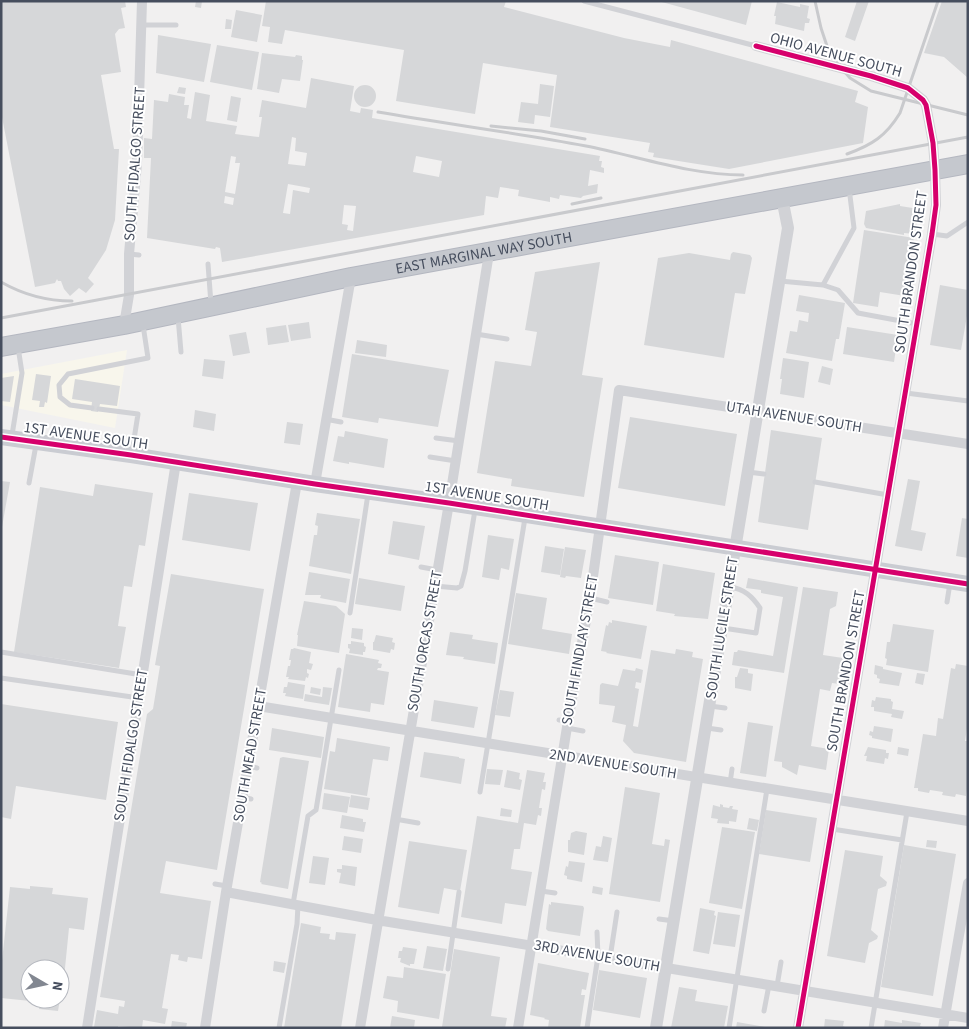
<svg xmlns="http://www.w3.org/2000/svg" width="969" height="1029" font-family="'Source Sans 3',sans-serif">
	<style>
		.commercial { fill: #f8f6ec }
		.building { fill: #d6d7d9; fill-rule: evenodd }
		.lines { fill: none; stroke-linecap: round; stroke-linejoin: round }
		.trunk-casing { stroke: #b4b7c0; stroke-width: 20 }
		.service { stroke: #d1d2d6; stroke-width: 5 }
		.minor { stroke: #d1d2d6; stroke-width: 10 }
		.tertiary { stroke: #d1d2d6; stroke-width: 12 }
		.primary { stroke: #caccd2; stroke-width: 16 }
		.trunk { stroke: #c5c8ce; stroke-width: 18 }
		.rail { stroke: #c9cacd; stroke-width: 3 }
		.cycleway-casing { stroke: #fff; stroke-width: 8 }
		.cycleway { stroke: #d6006c; stroke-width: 5 }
		.labels { text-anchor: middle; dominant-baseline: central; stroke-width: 4; stroke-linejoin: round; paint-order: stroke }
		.street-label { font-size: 15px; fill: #464e5e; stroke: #fff }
	</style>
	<rect width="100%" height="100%" fill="#f1f0f0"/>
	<path class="commercial" d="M127 350 115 428 1 405V374Z"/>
	<path class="building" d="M1 1H125L126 7 121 8 125 28 119 29 115 34 121 72 101 75 114 149H119L115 220 106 250 88 278 94 284 86 293 79 288 70 296 64 289 61 281H58L57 279 55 283 35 287 1 112Z
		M196 1H202L201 8 195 7Z
		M266 1H506L504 7 624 38 670 47 671 40 858 91 855 102 868 107 863 143 729 169 653 157 654 153 648 152 650 143 550 127 557 75 483 63 475 114 396 101 404 50 285 30 282 44 268 42 270 27 262 26Z
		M658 1H752L746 25Z
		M857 1H869L855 41 845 37Z
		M942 1H968V78L944 57 924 53Z
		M777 2 800 7V4L809 6 807 18 810 19 809 23H805L804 31 775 24 776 16H774Z
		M236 10 262 15 257 42 231 37Z
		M226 19 232 20 231 29H225Z
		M158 35 211 44 204 82 156 73Z
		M217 45 259 52 252 90 210 82Z
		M262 53 295 57 296 55 302 56V60H303L300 81 282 79 279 93 257 89Z
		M311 78 354 86 350 111 360 113 361 108 373 110 372 118 600 156 599 161H602L601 167 604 168V173L590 170 588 186 598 184 597 193 583 196 581 198 560 195 559 199 550 197V202L518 196 519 190 500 187 498 198 486 196 484 215 222 262 220 248 216 247 215 249 147 238 151 158H144V138L152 139 154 100 168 102 169 94 185 97 184 105H189L187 118 191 119 195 92 210 95 206 121 237 126 235 134 259 137 262 117H259L262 100 306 108ZM292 137 296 138 295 151 307 153 305 166 288 164ZM231 156 236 157 235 163H240L235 194 225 192ZM416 156 442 161 439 177 413 172ZM288 184 310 188 309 193 293 190 290 214 283 213ZM225 196 234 198 233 205 224 203ZM344 205 356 206 353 231 347 230 348 225 342 224Z
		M540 84 554 86 550 117 535 115 534 124 518 122 521 102 538 104Z
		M354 96a11 11 0 1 1 22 0a11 11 0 1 1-22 0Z
		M179 87 186 88 185 94 177 93Z
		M231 96 241 98 237 122 227 120Z
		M900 204V206L919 209 915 234 904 233V235L866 228 864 224 866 211Z
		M864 230 914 238 905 296 880 292 878 307 853 303Z
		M733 252 750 255 752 258 745 294 735 293 724 358 644 345 658 258 689 253 730 260 731 254Z
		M600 262 582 375 603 378 584 497 511 486 512 479 477 473 495 361 531 366 537 332 525 330 535 272Z
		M940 285 968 290V310L961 350 930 345Z
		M799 295 845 303 839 339H836L832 361 786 353 790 331 797 332 799 320 808 322 809 313 796 311Z
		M309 322 311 338 291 341 288 325Z
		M286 325 289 342 268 345 266 328Z
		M847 327 898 335 894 362 843 354Z
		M246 332 250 353 233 356 229 335Z
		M357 340 387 345 386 357 355 353Z
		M352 354 449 370 438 427 379 418 378 423 342 417Z
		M783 358 809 362 804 398 780 394 782 379H780Z
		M204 359 225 361 223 379 202 376Z
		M822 366 833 369 830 385 818 382Z
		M36 374 51 376 47 403 45 402 44 407H39L40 401 32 400Z
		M14 376 10 402 1 401V378Z
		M75 379 120 386 117 406 100 404 98 412 91 411 92 402 72 399Z
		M195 410 216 414 214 431 193 427Z
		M630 417 737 434 725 506 618 488Z
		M287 422 303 424 300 445 284 443Z
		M771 430 822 438 808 530 758 522Z
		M345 431 388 439 384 468 349 462V464L333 461 338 436 344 437Z
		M908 479 920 481 911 530 926 533 922 551 895 546Z
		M1 481 10 482 2 527H1Z
		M95 484 153 493 145 546 139 545 132 587 124 586 118 626 126 627 119 668 14 652 40 487 93 496Z
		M189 493 258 503 250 551 182 540Z
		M317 513 360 519 351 574 309 566 314 535H317L318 526 315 525Z
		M962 518 968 519V558L956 556Z
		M393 521 425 526 419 560 388 554Z
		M488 535 514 539 509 570 501 568 499 580 482 577Z
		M545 546 564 549 560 575 541 572Z
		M565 547 586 550 581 578 566 576 565 578 560 577Z
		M615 555 659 562 653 605 608 598Z
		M663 564 715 573 708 619 674 616 675 614 656 611Z
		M309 572 350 579 346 603 320 598 321 595H305Z
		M171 574 264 589 217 870 166 861 160 893 211 901 202 959 188 957 187 962 178 960 179 955 171 954 162 1008 168 1009 165 1024 143 1020 142 1028 118 1026V1028H98L94 1027 97 1010 118 1014 119 1006 124 1007 125 1001 100 997 147 714 153 709 160 666 155 665Z
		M359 578 405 586 401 611 355 604Z
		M748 578 798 587 784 673 732 665 734 652H737L738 650 773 656 783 597 761 593V590L746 588Z
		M803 587 838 592 836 606 830 609 823 655 843 658 839 684 832 683 830 691 820 689 811 746 829 749 826 770 799 765 797 775 782 767V762L774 761Z
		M516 593 547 598 542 629 572 634 569 654 508 644Z
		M304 601 336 606 345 614 339 653 297 646 298 635H297Z
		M612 620 647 626 641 659 606 653 607 652 601 651 606 625 608 626 609 622 612 623Z
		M893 624 934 630 928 672 886 665 887 659 885 658 887 642H890Z
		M352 628 363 629 362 640 351 638Z
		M450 632 473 635 472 639 498 643 495 664 463 659 464 657 446 655Z
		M376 635 393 638 392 642 395 643 394 650 391 649 390 653 373 650V642H374Z
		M351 641 364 643V646L366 647 365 652H363V655L349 653 350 649 348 648V644H351Z
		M294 648 311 652 309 663 313 664 311 670 307 669V673L309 674 308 678 306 677 305 681 288 679 289 677H286L288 666H290L291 660H289L291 649H293Z
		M676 649 693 652 692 657 703 659 686 762 634 753 623 741 626 725 612 722 615 706 599 704 600 685 602 683 618 686 623 669 635 671 636 668 643 670 641 683 636 682 635 688 639 689 633 726 638 727 651 650 675 654Z
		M346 654 379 660 378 663 382 664 381 668H378L377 670 389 672 384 705 371 703 370 712 338 707Z
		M956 664 968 666V722L965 741H968V782L966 796 956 794 955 797 942 795 943 792 930 790 929 793 918 791V788H914L923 734 936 736 938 718 943 719 951 668 955 669Z
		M875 665 883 667V669L902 673 899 686 879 683 880 679 877 678V675L874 674Z
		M740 668 748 669V673L753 674 751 691 735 688V677H737Z
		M917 673 925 674 923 685 915 683Z
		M288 682 305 685 303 699 285 696 286 693H283L284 687H287Z
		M311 687 321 689 320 695 310 693Z
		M323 687 332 688 329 705 304 701 305 694 322 697Z
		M500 690 514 692 510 717 495 715Z
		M876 697 891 699V701L893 702 892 709 904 711 902 719 891 717 892 714 874 711V707H871L872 700 875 701Z
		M434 700 478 707 474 728 431 721Z
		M1 704 118 722 106 800 16 786 11 819 1 817Z
		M748 722 773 726 766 777 740 773Z
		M874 726 893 729 891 742 872 738V736L869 735 870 731 873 732Z
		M272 728 324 737 321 758 269 750Z
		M337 738 390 747 388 761 373 759 367 796 324 789 330 751 335 752Z
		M868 747 886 750V753H889L888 759 885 758 884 764 866 761 867 756H864Z
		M898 747 909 749 908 756 897 754Z
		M424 752 459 757V758L465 759 461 784 420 777Z
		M283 757 309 761 288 889 261 884 262 883 260 882 280 758Z
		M487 769 503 770 500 785 485 784Z
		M507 770 520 773 519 779 522 780 520 790 504 787Z
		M527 770 545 773 543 782H546L545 790 542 789 539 808H542L541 816 538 815 536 825 524 823 520 849H514L511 869 532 872 526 906 505 903 502 924 461 917 477 816 518 823Z
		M625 787 660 793 652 844 664 846 665 839 670 840 660 902 609 894Z
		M324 793 350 797 347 813 322 809Z
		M351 795 370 798 368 810 349 807Z
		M720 804 723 805V807L729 808 730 806H733L732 809 738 810 736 822 729 821V824L717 823 718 819 711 818 713 805 720 807Z
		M501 808 512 810 511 817 500 816Z
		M766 810 817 818 810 862 759 854Z
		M342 815 363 819V822H366L364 832 340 828Z
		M749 818 759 820 757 831 747 829Z
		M722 827 755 832 742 909 709 903Z
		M576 831 587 833 584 855 568 852V840H570L571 833Z
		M344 836 363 839 361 853 342 850Z
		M603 836 612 838 608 862 593 860 596 846 601 847Z
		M927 840 937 841 936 848 926 847Z
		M409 841 467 850 460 891 444 888 439 914 398 907Z
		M904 845 956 854 933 996 881 987Z
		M845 850 883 856 880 876 887 882 886 886 878 889 871 930 878 936 877 939 869 943 865 963 827 956Z
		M313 856 329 858 325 885 309 883Z
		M569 861 585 863 582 882 567 879V876L564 875 566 866 568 867Z
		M342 865 357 867 355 886 339 883 341 873 337 872V869H342Z
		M30 886 53 888 52 894 88 898 84 930 69 928 64 978H67L66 984H60V969H30V999H60L58 1011 39 1009 40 1002 1 998V970L10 887 30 889Z
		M593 886 603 888 602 895 592 893Z
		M551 902 583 906 584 908 580 936 548 931 546 929 549 904 551 905Z
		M700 908 715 911 714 915 716 916 709 954 693 951Z
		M718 912 740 915 735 947 713 944Z
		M301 923 321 927 320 933 330 934 329 939 335 940 336 932 356 934 341 1028H284Z
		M427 946 447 949 443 971 423 968Z
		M403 947 417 949 414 964H410V966L400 962 401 958H398L399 951H402Z
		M454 949 500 957 491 1016 507 1018 505 1028 442 1027Z
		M274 961 286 963 284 973 273 971Z
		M538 963 589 973 586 990 582 989 581 995H585L580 1028H548L549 1020 544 1019 545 1018 530 1015Z
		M404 967 446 974 439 1019 397 1012 398 1001 383 998 387 976 403 978Z
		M599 970 647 978 640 1018 593 1010Z
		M679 987 697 990 695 1001 728 1006 724 1028H671Z
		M392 1016 415 1020 414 1028H390Z
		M825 1019 844 1021 843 1026 847 1028H824Z
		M885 1020 902 1023V1020L921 1023 920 1026 926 1028H884Z
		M172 1021 187 1023 186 1028H171Z
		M737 1022 765 1027V1028H736Z"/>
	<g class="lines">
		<g class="trunk-casing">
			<g id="trunk">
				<path id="s1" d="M1 347 124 325 351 277 968 164"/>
			</g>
		</g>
		<path class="service" d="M584 1 756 46
			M142 25H176
			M932 234 947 236 968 222
			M129 254 139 255
			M208 264 211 304
			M780 281 823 285 854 228 849 188
			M823 285 838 290 858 313 917 324
			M178 317 181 352
			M476 334 507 339
			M906 393 968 401
			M92 408 70 405 60 397 59 385 68 374 148 358 143 325
			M99 409 138 414 132 452
			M325 419 341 422
			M12 435 22 373 18 347
			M436 438 459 441
			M430 457 456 461
			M748 472 764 474
			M815 482 888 495
			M29 483 36 445
			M421 567 437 570
			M435 586 457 588 461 586 465 571 475 510
			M590 598 607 602
			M947 602 950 583
			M350 613 368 494
			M723 628 756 633 760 608C752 596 744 589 730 587
			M1 652 142 675
			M1 678 139 698
			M710 706 725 708
			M559 720 568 721
			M567 728 583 731
			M707 728 721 730
			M248 766 257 768
			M730 783 732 769
			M480 792 525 518
			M242 797 251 799
			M395 819 418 823
			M832 829 902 840
			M215 884 227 886
			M541 891 555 893
			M293 904 308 816 316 810 339 670
			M659 919 674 921
			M610 958 617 912
			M448 969 459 892
			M777 986 781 962
			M764 1011 769 985
			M279 1028 297 924 298 905
			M587 1028 598 956 597 932
			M729 1028 767 789
			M871 1028 907 812"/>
		<path class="minor" d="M756 46 871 76 908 88 923 100 926 105 933 143 935 170 936 205 932 234 798 1028
			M124 325 129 295V254L137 163 142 1
			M315 484 351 277
			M258 706 968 821
			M226 892 377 920 968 1018
			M87 1028 176 462
			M205 1028 226 892 297 482
			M360 1028 449 503 489 253
			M518 1028 568 721 590 598 619 390 968 444
			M943 1028 968 883"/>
		<path class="tertiary" d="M656 1028 788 228 782 198"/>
		<path class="primary" d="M1 437 131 455 315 484 449 503 968 584"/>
		<use href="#trunk" class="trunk"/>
		<path class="rail" d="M815 1 821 28 830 55 850 78 871 91 968 115
			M378 112C447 124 517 133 586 146 637 156 690 175 743 175
			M491 126 541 131 585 139
			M847 154C872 145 886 136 900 113L938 1
			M572 204 601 198
			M1 282C22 294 48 301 72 301
			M1 318 968 137"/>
		<g class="cycleway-casing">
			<path id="cycleway" d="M756 46 871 76 908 88 923 100 926 105 933 143 935 170 936 205 932 234 798 1028
				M1 437 131 455 315 484 449 503 968 584"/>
		</g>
		<use href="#cycleway" class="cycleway"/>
	</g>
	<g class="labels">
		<g class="street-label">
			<text transform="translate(836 55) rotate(15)">OHIO AVENUE SOUTH</text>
			<text transform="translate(135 164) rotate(-86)">SOUTH FIDALGO STREET</text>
			<text stroke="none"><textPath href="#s1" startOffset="492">EAST MARGINAL WAY SOUTH</textPath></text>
			<text transform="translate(911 272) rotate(-82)">SOUTH BRANDON STREET</text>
			<text transform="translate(794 417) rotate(9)">UTAH AVENUE SOUTH</text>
			<text transform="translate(86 436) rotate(8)">1ST AVENUE SOUTH</text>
			<text transform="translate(487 496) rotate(9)">1ST AVENUE SOUTH</text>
			<text transform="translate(722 628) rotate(-81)">SOUTH LUCILE STREET</text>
			<text transform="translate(425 641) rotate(-80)">SOUTH ORCAS STREET</text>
			<text transform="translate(580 650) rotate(-80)">SOUTH FINDLAY STREET</text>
			<text transform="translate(846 671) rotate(-80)">SOUTH BRANDON STREET</text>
			<text transform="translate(131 745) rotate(-81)">SOUTH FIDALGO STREET</text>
			<text transform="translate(250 755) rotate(-80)">SOUTH MEAD STREET</text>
			<text transform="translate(613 764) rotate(9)">2ND AVENUE SOUTH</text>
			<text transform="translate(597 956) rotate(10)">3RD AVENUE SOUTH</text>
		</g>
	</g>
	<rect width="969" height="1029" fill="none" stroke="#464e5e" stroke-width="5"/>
	<g transform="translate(45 984) rotate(99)"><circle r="24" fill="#ffffff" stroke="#b5b8bf"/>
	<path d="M0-4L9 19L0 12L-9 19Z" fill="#828791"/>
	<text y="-8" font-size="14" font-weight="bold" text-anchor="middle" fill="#464e5e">N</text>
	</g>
</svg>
